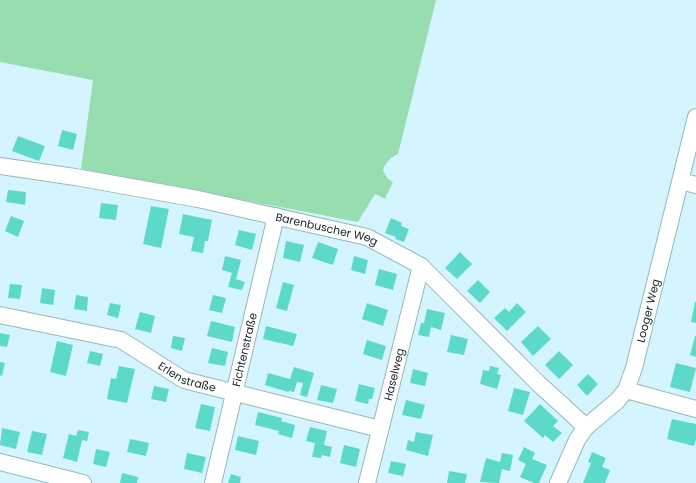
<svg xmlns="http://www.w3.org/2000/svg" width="696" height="483" font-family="Poppins,sans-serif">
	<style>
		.green { fill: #97ddaf }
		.building { fill: #5dd9ca }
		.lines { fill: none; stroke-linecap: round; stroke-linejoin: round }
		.minor-casing { stroke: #97b7bf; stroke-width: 18 }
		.minor { stroke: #fff; stroke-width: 16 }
		.labels { text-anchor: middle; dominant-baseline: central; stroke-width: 3.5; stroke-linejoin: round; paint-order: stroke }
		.street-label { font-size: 11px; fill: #152124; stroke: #f7fdff }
	</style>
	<rect width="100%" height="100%" fill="#d4f5fe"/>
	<path class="green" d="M0 0H436L398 154C390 158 385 162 383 171L388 179 393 182 385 199 375 194 358 222 81 169 93 80 0 62Z"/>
	<path class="building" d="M62 130 77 134 73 150 58 146Z
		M18 136 45 146 39 161 12 151Z
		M8 190 26 192 25 205 6 202Z
		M101 203 118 205 116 220 99 218Z
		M151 206 169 209 161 248 143 244Z
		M183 214 212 220 208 241H205L203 253 191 251 194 237 179 234Z
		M11 216 24 221 18 237 5 231Z
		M391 218 402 223 401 226 409 229 404 242 395 239 396 237 385 233Z
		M239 230 256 234 252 250 235 245Z
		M286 241 304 245 300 262 283 258Z
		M318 242 338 249 333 265 312 258Z
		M460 252 472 264 457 279 445 268Z
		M225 256 241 260 236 279 245 282 242 290 228 287 232 273 222 270Z
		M354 256 368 260 365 274 351 270Z
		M379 269 397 274 393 290 375 285Z
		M478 280 490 292 480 303 467 291Z
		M283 282 294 285 287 311 276 308Z
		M10 284 22 285 20 299 8 298Z
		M42 288 55 290 53 305 40 303Z
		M76 295 88 297 87 311 74 309Z
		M213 295 226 298 222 313 209 310Z
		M695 302H696V323L691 322Z
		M110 303 121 305 118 318 107 315Z
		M367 303 388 310 383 326 362 319Z
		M517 303 526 312 507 331 494 318 505 308 509 312Z
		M427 309 445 313 441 330 431 327 429 337 418 335 421 323H424Z
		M140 312 155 316 151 333 135 329Z
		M211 321 235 327 232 342 207 336Z
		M266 326 297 334 293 346 263 339Z
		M538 326 551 339 533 356 521 342Z
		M0 333 10 335 7 347 0 346Z
		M451 335 468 339 464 355 447 352Z
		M173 336 185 338 182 351 171 348Z
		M695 336H696V357L690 355Z
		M367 340 386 346 382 360 363 354Z
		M57 341 73 345 66 376 50 372Z
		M212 348 228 352 225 366 208 363Z
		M90 351 103 354 100 366 87 363Z
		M559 351 573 365 559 379 545 365Z
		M0 362 5 363 2 376 0 375Z
		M676 363 696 368 690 392 670 387Z
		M119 366 135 369 127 403 107 399 111 378 116 379Z
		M490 366 499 368 497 374 501 375 497 389 480 384 483 370 489 371Z
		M294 367 314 373 307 397 300 395 303 383 297 382 294 392 289 391 288 392 265 385 268 373 290 379Z
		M413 369 428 373 425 386 410 383Z
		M588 374 598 384 587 396 577 385Z
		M359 384 375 388 372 399H369L368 404 355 401Z
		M321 385 337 389 333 403 317 400Z
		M154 386 169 389 166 402 151 399Z
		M514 388 530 392 523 415 508 411Z
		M406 400 425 405 421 419 402 415Z
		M201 404 215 407 210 431 195 428Z
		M540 404 558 421 553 426 562 433 553 442 545 435 543 438 524 421Z
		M258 412 282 418 281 421 295 425 292 438 278 434 279 431 255 425Z
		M672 419 696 424V439L694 446 667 439Z
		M310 427 327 431 324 445 332 447 330 457 322 455 321 458 312 457 315 443 306 441Z
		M2 428 20 432 16 449 0 445Z
		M78 430 89 432 87 441 82 440 77 462 63 458 69 434 76 436Z
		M32 431 47 434 42 455 27 452Z
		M416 432 433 435 428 456 406 450 408 440 414 442Z
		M238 436 259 441 256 455 235 450Z
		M130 439 149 443 146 456 127 452Z
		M344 445 360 449 356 467 340 463Z
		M524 447 535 453 532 459 547 465 539 483H534L520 477 526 464 518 460Z
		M96 449 110 452 106 467 93 464Z
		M592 452 606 458 602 467 610 470 605 483H583L591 463 588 462Z
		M187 453 206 457 202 473 184 469Z
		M502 453 513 455 510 471 502 469 499 483 480 482 486 458 500 462Z
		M391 461 406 464 403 476 388 473Z
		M449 471 467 474 465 483H447Z
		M122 473 138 477 137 483H120Z
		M231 474 241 477 240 483H228Z"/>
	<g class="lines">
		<g class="minor-casing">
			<g id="minor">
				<path id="s1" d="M0 166 75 177 198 199 367 237 421 266 539 384 586 427"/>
				<path d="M681 181 696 185"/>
				<path id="s2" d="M0 315 121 340 184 380 380 429"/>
				<path d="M626 390 696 409"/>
				<path d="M0 462 83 483"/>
				<path id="s3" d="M213 483 276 216"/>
				<path id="s4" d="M367 483 421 266"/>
				<path id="s5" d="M558 483 577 440 586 427 617 401 626 390 634 368 696 117"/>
			</g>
		</g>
		<use href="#minor" class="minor"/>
	</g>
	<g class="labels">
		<g class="street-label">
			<text stroke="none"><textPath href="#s1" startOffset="333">Barenbuscher Weg</textPath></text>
			<text stroke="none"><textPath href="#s5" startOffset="200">Looger Weg</textPath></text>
			<text stroke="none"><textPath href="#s3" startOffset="137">Fichtenstraße</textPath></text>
			<text stroke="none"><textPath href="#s4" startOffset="112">Haselweg</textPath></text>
			<text stroke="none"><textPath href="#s2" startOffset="200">Erlenstraße</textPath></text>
		</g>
	</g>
</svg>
